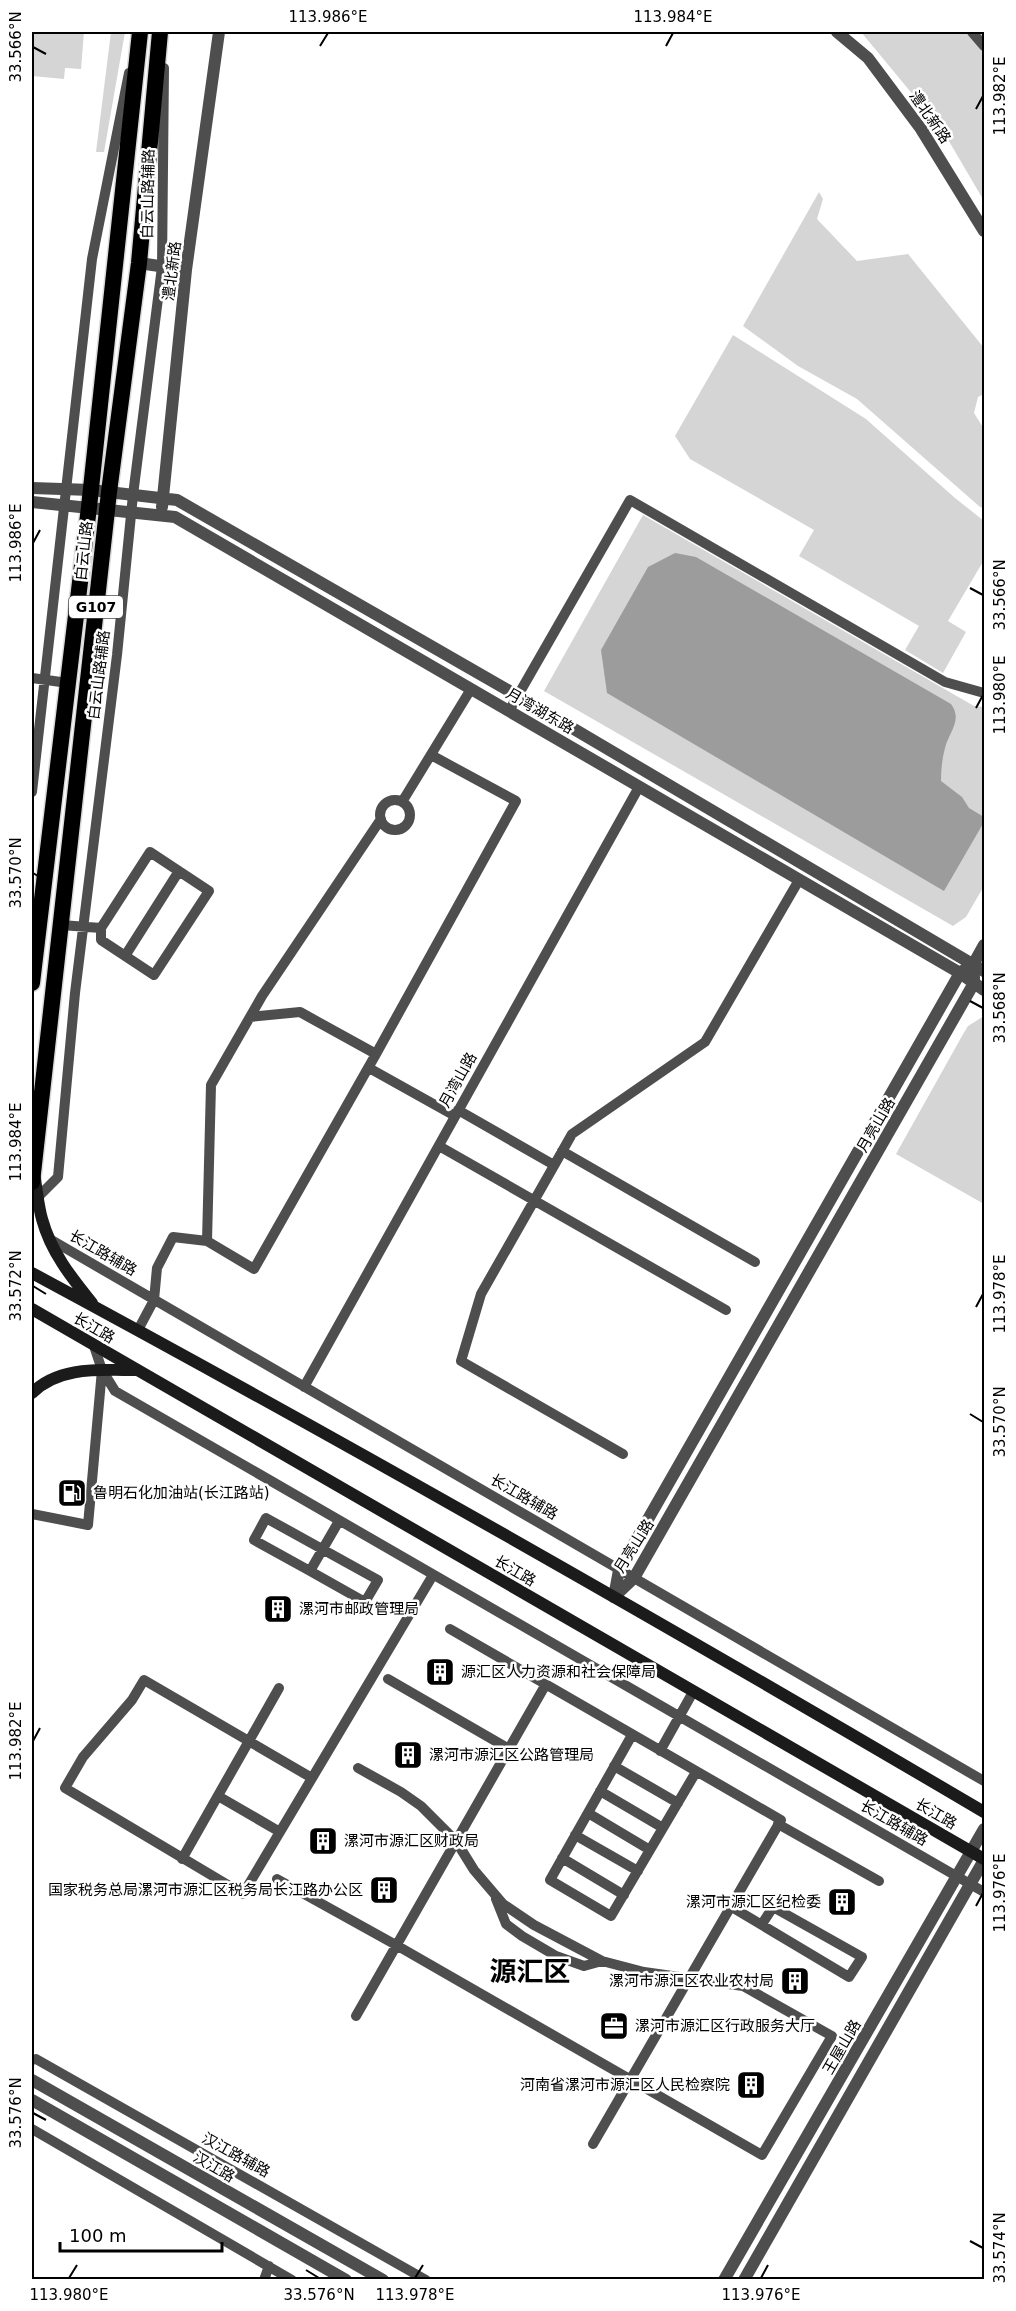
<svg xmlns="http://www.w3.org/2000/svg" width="1016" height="2311" font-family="'DejaVu Sans','Noto Sans SC',sans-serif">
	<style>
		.green { fill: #d5d5d5 }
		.water { fill: #9c9c9c }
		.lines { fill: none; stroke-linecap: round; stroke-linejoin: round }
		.trunk-casing { stroke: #dbdbdb; stroke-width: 19 }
		.minor { stroke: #4e4e4e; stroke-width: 10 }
		.tertiary { stroke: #4e4e4e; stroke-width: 12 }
		.secondary { stroke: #1b1b1b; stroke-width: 12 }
		.trunk { stroke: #000; stroke-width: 16 }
		.ticks { fill: none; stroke: #000; stroke-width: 2 }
		.labels { text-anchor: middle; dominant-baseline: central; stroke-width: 5; stroke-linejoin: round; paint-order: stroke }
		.shield { fill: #fff; stroke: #4c4c4c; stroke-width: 1.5 }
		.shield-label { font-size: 14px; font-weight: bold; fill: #000 }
		.street-label { font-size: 15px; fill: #000; stroke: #fff }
		.poi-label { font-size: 15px; fill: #000; stroke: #fff; text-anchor: start }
		.town-label { font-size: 27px; font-weight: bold; fill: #000; stroke: #fff }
		.neatline { fill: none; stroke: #000; stroke-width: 2 }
		.ticks-label { font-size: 15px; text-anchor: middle; fill: #000 }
	</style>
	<rect width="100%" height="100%" fill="#fff"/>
	<path class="green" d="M32 32H84L81 69 65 68 64 79 32 76Z
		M111 32H125L104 152H96Z
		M861 32H984V201L943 131Z
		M819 192 823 199 817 219 857 261 908 254 984 348V394L978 397 974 413 984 429V508L980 507 857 399 798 366 743 326Z
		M733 335 866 419 955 498 984 521V560L948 621 966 632 943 673 905 650 919 626 799 556 814 530 690 459 675 436Z
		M643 515 974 706 984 707V886L966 917 953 926 544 691Z
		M984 1016V1204L896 1154 962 1036 968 1026Z"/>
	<path class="water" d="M675 553 696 557 951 704C963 720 949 732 945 748 942 759 941 770 941 781L962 797 969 808 984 817V822L944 891 607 693 601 650 648 567Z"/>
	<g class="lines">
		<g class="trunk-casing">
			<path id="trunk" d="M32 983 89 507 140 32
				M32 1182 109 492 139 263 160 32"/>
		</g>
		<path class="minor" d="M972 32 984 46
			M32 678 68 683
			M509 711 630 500 945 682 984 693
			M32 792 92 259 129 73
			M380 815a15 15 0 1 1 30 0a15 15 0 1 1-30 0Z
			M402 802 471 689
			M381 819 262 996 211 1085 207 1241 254 1269 376 1054 516 801 431 755
			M61 925 101 928V940L154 975 209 891 150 852 101 928
			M125 956 179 871
			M250 1017 300 1012 376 1054
			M369 1068 455 1116
			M458 1110 554 1165
			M439 1146 726 1310
			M562 1151 755 1262
			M32 1203 58 1177 75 993 117 655 133 495 162 267 164 68
			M48 1238 984 1781
			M138 1330 154 1300 157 1268 173 1237 207 1241
			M94 1346 102 1370 115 1391 984 1892
			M304 1387 639 787
			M623 1454 461 1361 481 1294 572 1134 705 1042 799 880
			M32 1514 88 1525 102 1370
			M310 1571 254 1540 266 1518 378 1580 365 1602 310 1571 339 1521
			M450 1629 781 1820 593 2144
			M388 1679 509 1749
			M632 1735 550 1880 611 1916 696 1772
			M660 1751 693 1692
			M614 1766 678 1803
			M312 1778 144 1680 132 1700 83 1757 65 1788 243 1894 433 1575
			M600 1791 663 1828
			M218 1796 280 1832
			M588 1813 650 1850
			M778 1824 879 1881
			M575 1835 638 1871
			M562 1858 624 1895
			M182 1859 279 1688
			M277 1879 396 1945 762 2155 832 2036 743 1986 644 1972 602 1961 534 1925 503 1904 474 1870 456 1841 421 1806 401 1792 358 1768
			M496 1899 506 1924 522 1936 556 1956 584 1966 602 1961
			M730 1906 849 1977 862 1957 773 1907 762 1924
			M356 2016 546 1684
			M32 2060 36 2059 426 2280
			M32 2129 292 2280
			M264 2280 269 2266"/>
		<path class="tertiary" d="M837 32 868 58 921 129 984 231
			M139 263 186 270
			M32 488 91 490 177 500 518 696 984 971
			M32 502 175 517 960 973 984 990
			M162 507 186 270 219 32
			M614 1597 619 1570 960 973 974 963 984 945
			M614 1597 634 1578 974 983V977
			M32 2080 383 2280
			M32 2100 346 2280
			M724 2280 984 1829
			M744 2280 984 1860"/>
		<path class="secondary" d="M34 1174C37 1189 38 1205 42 1219 51 1252 71 1277 92 1303
			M32 1273C353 1446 670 1627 984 1812
			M32 1309 984 1859
			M32 1393C59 1366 100 1370 135 1370"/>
		<use href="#trunk" class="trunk"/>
	</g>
	<path class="ticks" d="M320 46 328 33M666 46 673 33M33 47 46 54M976 109 983 96M33 543 40 530M970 588 983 595M976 708 983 695M33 873 46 881M970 1001 983 1008M33 1142 40 1129M33 1286 46 1294M976 1307 983 1294M970 1414 983 1422M33 1741 40 1728M976 1906 983 1893M33 2113 46 2120M970 2241 983 2248M306 2270 319 2278M69 2278 77 2265M415 2278 423 2265M761 2278 768 2265"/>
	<defs>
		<g id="fuel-square" transform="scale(1.5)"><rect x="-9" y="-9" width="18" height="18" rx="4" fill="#000" stroke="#fff"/><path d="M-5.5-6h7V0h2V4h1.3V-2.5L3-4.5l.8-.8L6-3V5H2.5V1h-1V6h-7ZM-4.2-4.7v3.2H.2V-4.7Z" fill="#fff"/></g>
		<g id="building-square" transform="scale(1.5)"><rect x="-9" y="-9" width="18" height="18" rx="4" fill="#000" stroke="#fff"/><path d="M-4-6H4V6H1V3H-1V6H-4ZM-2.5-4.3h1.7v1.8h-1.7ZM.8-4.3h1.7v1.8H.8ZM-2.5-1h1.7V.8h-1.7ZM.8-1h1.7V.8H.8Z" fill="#fff"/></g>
		<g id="office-square" transform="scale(1.5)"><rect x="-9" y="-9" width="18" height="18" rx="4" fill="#000" stroke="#fff"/><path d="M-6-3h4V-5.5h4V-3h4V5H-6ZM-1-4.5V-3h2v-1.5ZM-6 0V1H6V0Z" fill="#fff"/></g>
	</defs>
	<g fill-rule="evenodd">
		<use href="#fuel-square" x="72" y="1493"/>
		<use href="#building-square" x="278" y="1609"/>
		<use href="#building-square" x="440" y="1672"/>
		<use href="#building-square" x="408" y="1755"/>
		<use href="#building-square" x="323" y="1841"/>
		<use href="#building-square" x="384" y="1890"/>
		<use href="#building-square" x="842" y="1902"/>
		<use href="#building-square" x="795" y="1981"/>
		<use href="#office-square" x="614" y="2026"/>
		<use href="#building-square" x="751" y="2085"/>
	</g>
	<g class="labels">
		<rect class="shield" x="69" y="596" width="54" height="22" rx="4.5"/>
		<g class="shield-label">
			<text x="96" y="607">G107</text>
		</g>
		<g class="street-label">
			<text transform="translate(930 117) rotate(55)">澧北新路</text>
			<text transform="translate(148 194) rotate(-89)">白云山路辅路</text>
			<text transform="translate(172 271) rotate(-83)">澧北新路</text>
			<text transform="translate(84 551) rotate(-84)">白云山路</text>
			<text transform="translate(99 675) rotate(-83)">白云山路辅路</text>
			<text transform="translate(540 711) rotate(30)">月湾湖东路</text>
			<text transform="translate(458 1080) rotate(-61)">月湾山路</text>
			<text transform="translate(876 1125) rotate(-60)">月亮山路</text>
			<text transform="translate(103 1253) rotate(30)">长江路辅路</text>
			<text transform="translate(94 1328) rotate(30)">长江路</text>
			<text transform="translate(524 1497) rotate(30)">长江路辅路</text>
			<text transform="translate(634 1546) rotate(-58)">月亮山路</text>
			<text transform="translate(515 1571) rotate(30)">长江路</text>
			<text transform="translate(936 1814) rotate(30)">长江路</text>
			<text transform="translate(894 1823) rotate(30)">长江路辅路</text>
			<text transform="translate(842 2047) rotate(-60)">王屋山路</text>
			<text transform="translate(236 2155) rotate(29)">汉江路辅路</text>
			<text transform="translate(214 2167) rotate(30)">汉江路</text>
		</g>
		<g class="poi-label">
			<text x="93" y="1493">鲁明石化加油站(长江路站)</text>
			<text x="299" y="1609">漯河市邮政管理局</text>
			<text x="461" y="1672">源汇区人力资源和社会保障局</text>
			<text x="429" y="1755">漯河市源汇区公路管理局</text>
			<text x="344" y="1841">漯河市源汇区财政局</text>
			<text x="363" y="1890" text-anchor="end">国家税务总局漯河市源汇区税务局长江路办公区</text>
			<text x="821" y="1902" text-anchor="end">漯河市源汇区纪检委</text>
			<text x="774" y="1981" text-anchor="end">漯河市源汇区农业农村局</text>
			<text x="635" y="2026">漯河市源汇区行政服务大厅</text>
			<text x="730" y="2085" text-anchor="end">河南省漯河市源汇区人民检察院</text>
		</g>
		<g class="town-label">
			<text x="530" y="1971">源汇区</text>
		</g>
	</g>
	<rect width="1016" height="2311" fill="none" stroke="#ffffff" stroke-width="66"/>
	<path d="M60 2242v9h162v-9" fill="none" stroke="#000000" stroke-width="3"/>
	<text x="69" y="2242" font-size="18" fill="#000000" stroke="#ffffff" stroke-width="4.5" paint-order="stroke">100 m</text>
	<rect x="33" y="33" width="950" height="2245" class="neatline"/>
	<g class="ticks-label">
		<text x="328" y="22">113.986°E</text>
		<text x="673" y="22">113.984°E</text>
		<text transform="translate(16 47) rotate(-90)" y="5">33.566°N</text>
		<text transform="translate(1000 96) rotate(-90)" y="5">113.982°E</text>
		<text transform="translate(16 543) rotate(-90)" y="5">113.986°E</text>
		<text transform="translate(1000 595) rotate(-90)" y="5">33.566°N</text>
		<text transform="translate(1000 695) rotate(-90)" y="5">113.980°E</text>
		<text transform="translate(16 873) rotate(-90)" y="5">33.570°N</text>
		<text transform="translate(1000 1008) rotate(-90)" y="5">33.568°N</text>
		<text transform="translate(16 1142) rotate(-90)" y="5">113.984°E</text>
		<text transform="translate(16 1286) rotate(-90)" y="5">33.572°N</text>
		<text transform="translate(1000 1294) rotate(-90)" y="5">113.978°E</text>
		<text transform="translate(1000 1422) rotate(-90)" y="5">33.570°N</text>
		<text transform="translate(16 1741) rotate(-90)" y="5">113.982°E</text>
		<text transform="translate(1000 1893) rotate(-90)" y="5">113.976°E</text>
		<text transform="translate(16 2113) rotate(-90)" y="5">33.576°N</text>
		<text transform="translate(1000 2248) rotate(-90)" y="5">33.574°N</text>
		<text x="69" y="2300">113.980°E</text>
		<text x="319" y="2300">33.576°N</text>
		<text x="415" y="2300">113.978°E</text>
		<text x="761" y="2300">113.976°E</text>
	</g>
</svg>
